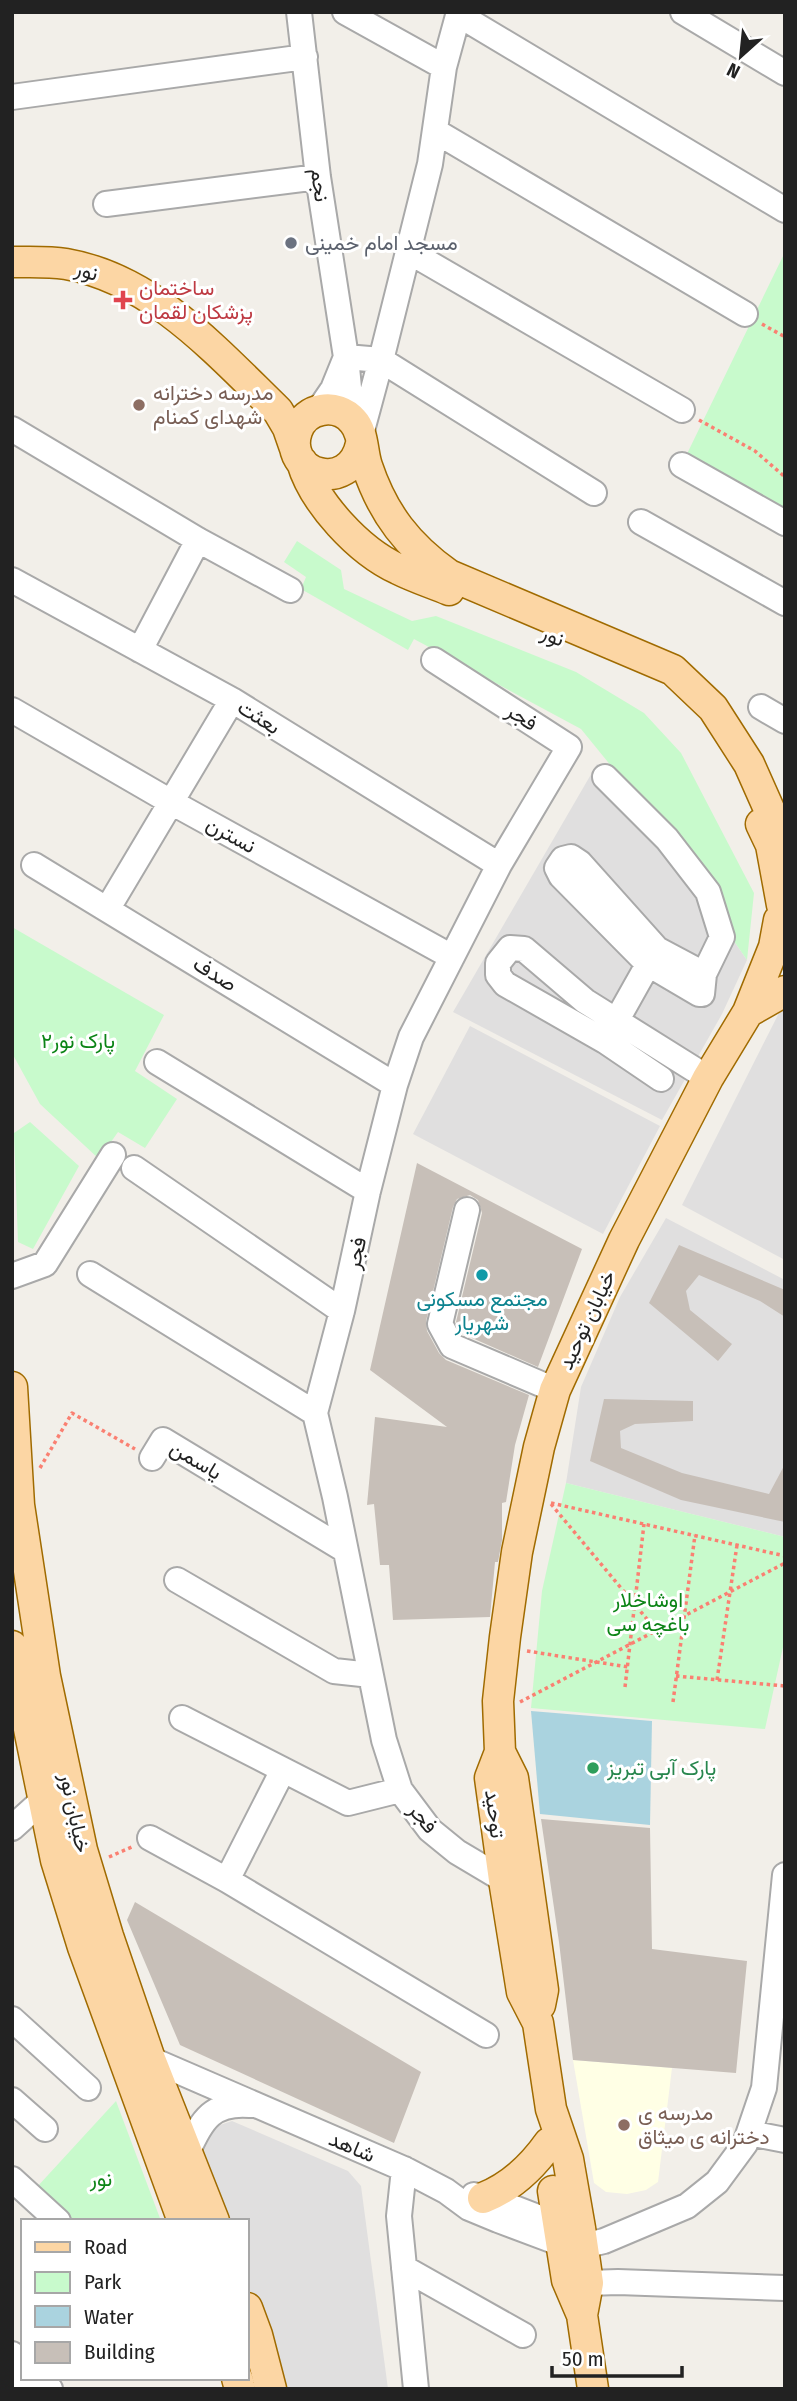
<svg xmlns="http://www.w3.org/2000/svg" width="797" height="2401" font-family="'Fira Sans Condensed',Vazirmatn,sans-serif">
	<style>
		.residential { fill: #e0dfdf }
		.education { fill: #ffffe5 }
		.park { fill: #c8facc }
		.water { fill: #aad3df }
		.building { fill: #c7bfb8 }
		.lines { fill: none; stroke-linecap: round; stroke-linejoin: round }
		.minor-casing { stroke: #a9a9a9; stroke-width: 28 }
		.major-casing { stroke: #a06b00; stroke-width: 33 }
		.path { stroke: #fa8072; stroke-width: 3.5; stroke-dasharray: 3.5 3.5; stroke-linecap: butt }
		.minor { stroke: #fff; stroke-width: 24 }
		.major { stroke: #fcd6a4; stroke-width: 30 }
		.worship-dot { fill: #6b7280; stroke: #fff; stroke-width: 2.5 }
		.health-dot { fill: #e0444e; stroke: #fff; stroke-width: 2.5 }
		.education-dot { fill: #8d6e63; stroke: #fff; stroke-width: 2.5 }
		.culture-dot { fill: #0f9aa8; stroke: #fff; stroke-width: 2.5 }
		.leisure-dot { fill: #2e9e5b; stroke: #fff; stroke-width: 2.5 }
		.labels { text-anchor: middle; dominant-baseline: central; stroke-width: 6; stroke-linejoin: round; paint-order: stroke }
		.street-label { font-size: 21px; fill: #222; stroke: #fff }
		.worship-label { font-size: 21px; fill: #5b616d; stroke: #fff; text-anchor: start }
		.health-label { font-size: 21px; fill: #be3a42; stroke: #fff; text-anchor: start }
		.education-label { font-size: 21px; fill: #785e54; stroke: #fff; text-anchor: start }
		.park-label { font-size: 21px; fill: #0c8416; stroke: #fff }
		.culture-label { font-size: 21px; fill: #0d838f; stroke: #fff }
		.leisure-label { font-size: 21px; fill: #27864d; stroke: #fff; text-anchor: start }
	</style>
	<rect width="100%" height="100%" fill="#f2efe9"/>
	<path class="residential" d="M597 764 625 783 747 960 722 1014 662 1120 453 1012Z
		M785 1001V1260L682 1205Z
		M470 1026 660 1126 603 1234 413 1134Z
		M666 1218 785 1280V1537L566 1483 581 1387 620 1297Z
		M232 2121 348 2171 361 2186 388 2389H282L247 2282V2221H227L202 2147 211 2128Z"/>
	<path class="education" d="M573 2060 672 2068 658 2182 646 2190 627 2194 606 2192 594 2183Z"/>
	<path class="park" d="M785 252V516L684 460Z
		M297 541 341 570 344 589 412 621 436 616 576 672 644 713 681 753 754 893 747 960 625 783 581 729 414 639 408 650 301 589 306 577 284 562Z
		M12 927 164 1015 135 1071 177 1099 145 1148 118 1132 99 1159 40 1104 12 1053Z
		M30 1122 79 1166 33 1249 18 1242 14 1133Z
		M566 1483 785 1537V1638L765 1729 531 1708 542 1591Z
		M116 2101 161 2221H74L37 2187Z"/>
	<path class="water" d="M531 1711 652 1721 650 1825 540 1814Z"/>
	<path class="building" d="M417 1163 582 1249 538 1367 463 1334 456 1322 482 1213 478 1200 470 1195 457 1199 453 1207 426 1321 427 1331 439 1353 446 1360 529 1395 515 1445 506 1502 502 1503V1540L498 1562H495L490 1617 393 1620 389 1565H380L374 1504 367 1505 375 1417 447 1427 370 1370Z
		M679 1245 785 1290V1317L760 1301 699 1275 686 1291 690 1310 732 1344 718 1361 649 1303Z
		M604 1399 693 1401V1421L635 1424 620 1431 621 1448 682 1473 769 1494 785 1464V1522L681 1500 590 1461Z
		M541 1819 650 1828 652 1949 747 1961 736 2073 573 2060 559 1942Z
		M135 1902 421 2072 394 2143 180 2045 127 1920Z"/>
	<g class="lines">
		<g class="minor-casing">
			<path id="minor" d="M299 12 318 177 346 357 381 360 430 164 444 67 459 12
				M345 12 444 67
				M683 12 785 73
				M459 15 785 210
				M12 97 305 57
				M435 131 745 314
				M106 204 318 177
				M408 251 682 410
				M318 411 333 389 346 357 349 388 358 428
				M12 429 198 540 290 590
				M361 434 381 360 594 493
				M682 465 785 523
				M641 522 785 603
				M12 580 232 700 499 865
				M140 650 198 540
				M434 660 569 747 499 865 411 1037 395 1085 368 1191 342 1311 315 1413 335 1497 384 1740 400 1790 430 1830 457 1852 504 1880 519 1877
				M761 707 785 721
				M12 710 171 802 452 957
				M605 777 667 839 708 892 722 937 704 974
				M571 857 580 863 657 949 704 974 702 994H699L648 964 561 876 557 868 563 859Z
				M34 865 395 1085
				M108 908 232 700
				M609 1034 655 952
				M157 1062 368 1191
				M661 1079 605 1041 505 984 498 975V963L510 948 524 949 585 1001 708 1078
				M134 1168 342 1311
				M467 1210 440 1324 452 1346 555 1390
				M90 1274 315 1413
				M12 1276 45 1264 113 1155
				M152 1458 163 1440 345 1550
				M177 1580 334 1671 371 1675
				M182 1718 348 1803 400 1790
				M12 1828 43 1800 60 1796
				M150 1838 227 1880 486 2035
				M227 1880 283 1770
				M12 2019 88 2088
				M150 2059 404 2169 446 2191 469 2208 498 2220 562 2244 583 2246 604 2241 687 2206 717 2182 745 2144 764 2088 785 1875
				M12 2100 45 2129
				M749 2133 785 2140
				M188 2151C202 2119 213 2102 250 2105
				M404 2169 399 2216 416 2389
				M12 2179 58 2221
				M474 2195 499 2202 558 2225
				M404 2268 523 2335
				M588 2283 618 2282 785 2288
				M12 2354 23 2364
				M39 2378 50 2389
				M13 2389 23 2378"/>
		</g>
		<g class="major-casing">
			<path id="major" d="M12 262C30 262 48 261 66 264 153 279 217 352 278 411L288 428 296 451
				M361 444C350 495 282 475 297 431 305 407 337 402 353 421 364 433 362 452 367 466 383 514 408 546 449 575L673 670 713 708 749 764 785 845
				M302 462C314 503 359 551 398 569 414 577 432 583 449 590
				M761 824 771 845 782 905
				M748 1012 785 991
				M12 1387 19 1505 45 1676 82 1850 108 1936 150 2059 214 2221
				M12 1646 56 1860 83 1947 183 2221
				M500 1752 513 1778 543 1990 540 2005
				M553 2191 567 2280 582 2315 593 2389
				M483 2198C511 2187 532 2167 549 2143
				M247 2308 257 2335 271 2389
				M582 2315 588 2283 580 2228 568 2159 551 2109 538 2023 522 1992 504 1880 490 1778 500 1752 498 1701 505 1637 517 1552 539 1447 555 1390 624 1240 708 1078 748 1012 774 947 779 920
				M237 2378 240 2389"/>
		</g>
		<path class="path" d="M762 324 785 337
			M699 420 755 451 785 477
			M40 1468 72 1413 135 1449
			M551 1503 785 1556
			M551 1504 656 1630
			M527 1651 628 1667
			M676 1676 785 1686
			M717 1680 737 1545
			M625 1687 644 1524
			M520 1702 785 1563
			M673 1702 695 1535
			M109 1857 134 1846"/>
		<use href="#minor" class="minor"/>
		<use href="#major" class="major"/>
	</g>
	<circle class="worship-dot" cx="291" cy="243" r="7"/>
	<path class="health-dot" d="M119.5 289.5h7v7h7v7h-7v7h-7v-7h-7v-7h7z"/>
	<g class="education-dot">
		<circle cx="139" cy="405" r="7"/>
		<circle cx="624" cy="2125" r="7"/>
	</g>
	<circle class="culture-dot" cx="482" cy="1275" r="7"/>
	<circle class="leisure-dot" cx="593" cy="1768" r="7"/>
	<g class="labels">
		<g class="street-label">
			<text transform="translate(320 185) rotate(82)">نجم</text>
			<text transform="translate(87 271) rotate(18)">نور</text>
			<text transform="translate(553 636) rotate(24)">نور</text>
			<text transform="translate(259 717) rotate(32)">بعثت</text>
			<text transform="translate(522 717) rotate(33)">فجر</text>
			<text transform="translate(231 835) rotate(29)">نسترن</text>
			<text transform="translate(215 974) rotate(32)">صدف</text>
			<text transform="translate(356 1253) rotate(-77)">فجر</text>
			<text transform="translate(587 1320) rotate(-65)">خیابان توحید</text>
			<text transform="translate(196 1460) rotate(31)">یاسمن</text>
			<text transform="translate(75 1813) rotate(78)">خیابان نور</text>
			<text transform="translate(495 1814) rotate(83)">توحید</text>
			<text transform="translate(423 1818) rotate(50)">فجر</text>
			<text transform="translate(352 2147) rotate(23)">شاهد</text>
		</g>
		<g class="worship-label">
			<text x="305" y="243">مسجد امام خمینی</text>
		</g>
		<g class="health-label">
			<text x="139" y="288">ساختمان<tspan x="139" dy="24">پزشکان لقمان</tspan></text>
		</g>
		<g class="education-label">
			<text x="153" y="393">مدرسه دخترانه<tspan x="153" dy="24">شهدای کمنام</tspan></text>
			<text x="638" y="2113">مدرسه ی<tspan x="638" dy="24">دخترانه ی میثاق</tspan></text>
		</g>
		<g class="park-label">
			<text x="78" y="1041">پارک نور۲</text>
			<text x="648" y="1600">اوشاخلار<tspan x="648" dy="24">باغچه سی</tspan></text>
			<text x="101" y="2179">نور</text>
		</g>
		<g class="culture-label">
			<text x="482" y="1299">مجتمع مسکونی<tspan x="482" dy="24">شهریار</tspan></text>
		</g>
		<g class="leisure-label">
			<text x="607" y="1768">پارک آبی تبریز</text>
		</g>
	</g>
	<rect width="797" height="2401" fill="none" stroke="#222222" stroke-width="28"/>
	<rect x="21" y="2219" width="228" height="161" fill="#ffffff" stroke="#a7a7a7" stroke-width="2"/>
	<rect x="35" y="2242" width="35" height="10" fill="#fcd6a4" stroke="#a7a7a7" stroke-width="2"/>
	<text x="84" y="2254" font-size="21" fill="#222222">Road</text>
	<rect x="35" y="2272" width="35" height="21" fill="#c8facc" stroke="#a7a7a7" stroke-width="2"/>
	<text x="84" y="2289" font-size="21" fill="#222222">Park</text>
	<rect x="35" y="2306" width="35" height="21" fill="#aad3df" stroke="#a7a7a7" stroke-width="2"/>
	<text x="84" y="2324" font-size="21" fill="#222222">Water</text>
	<rect x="35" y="2342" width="35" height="21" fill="#c7bfb8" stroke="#a7a7a7" stroke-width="2"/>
	<text x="84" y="2359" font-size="21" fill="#222222">Building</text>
	<g transform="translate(741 56) rotate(207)" stroke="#ffffff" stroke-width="5" paint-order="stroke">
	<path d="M0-5L12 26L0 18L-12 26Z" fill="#222222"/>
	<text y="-10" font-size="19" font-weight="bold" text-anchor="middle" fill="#222222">N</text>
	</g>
	<path d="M552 2366v10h130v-10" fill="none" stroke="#222222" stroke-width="3.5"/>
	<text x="562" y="2366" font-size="21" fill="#222222" stroke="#ffffff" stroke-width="5" paint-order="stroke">50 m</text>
</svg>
